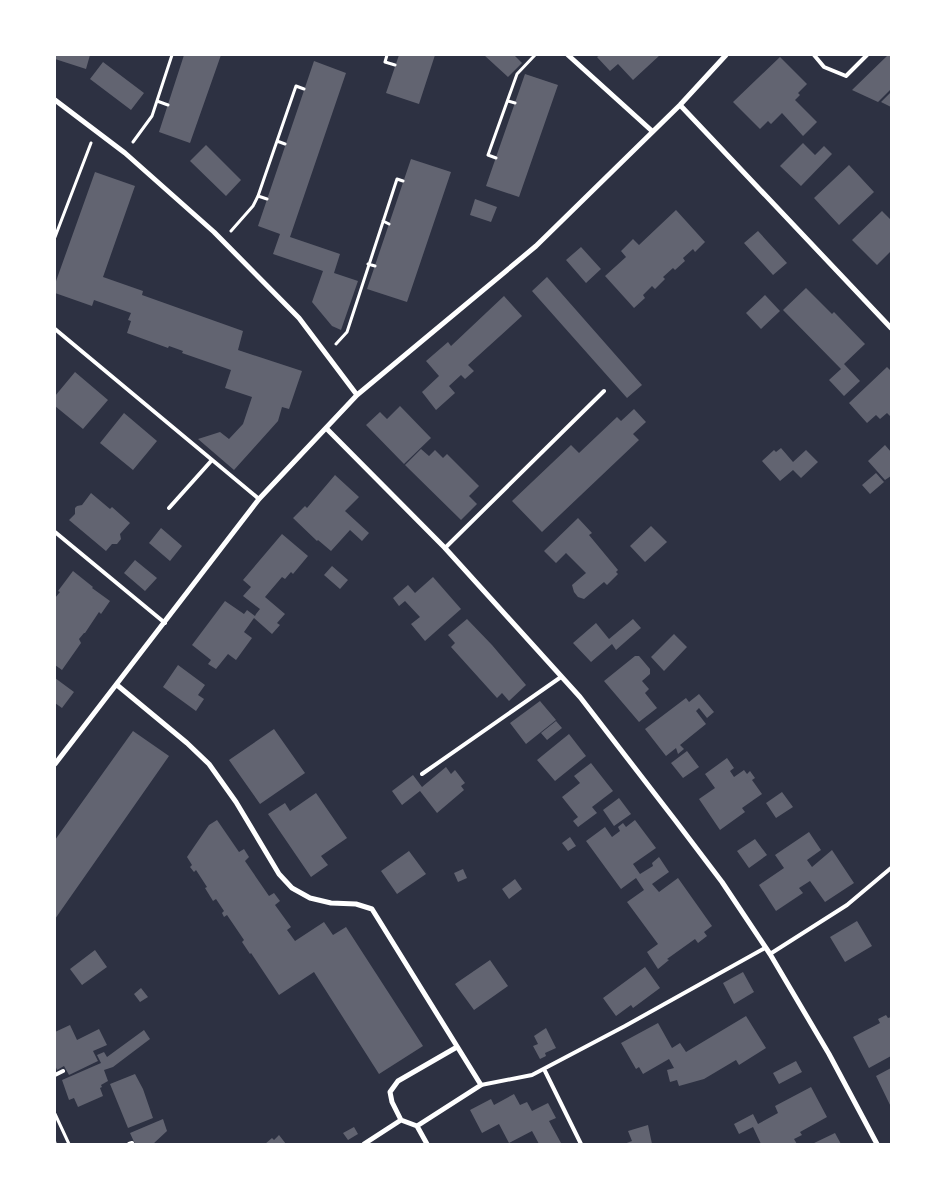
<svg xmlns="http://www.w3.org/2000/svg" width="946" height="1199" font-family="'IBM Plex Serif',serif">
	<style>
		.building { fill: #626471 }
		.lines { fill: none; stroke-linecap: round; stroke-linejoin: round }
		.path { stroke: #fff; stroke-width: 3 }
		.service { stroke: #fff; stroke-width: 4 }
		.minor { stroke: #fff; stroke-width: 5 }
		.tram { stroke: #abadb3; stroke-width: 1 }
	</style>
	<rect width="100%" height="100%" fill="#2d3142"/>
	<path class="building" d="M55 55H90L86 69 55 59Z
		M184 55H221L190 143 159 132Z
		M399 55H435L419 104 386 93Z
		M484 55H514L522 63 508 77Z
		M600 55H660L633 80 618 64 610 71 597 57Z
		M888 55H891V89L878 102 852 90Z
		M780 57 807 84 798 93 800 95 795 100 817 122 803 136 782 113 771 124 768 121 760 129 733 102Z
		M314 61 346 73 290 237 340 254 334 273 358 281 341 330 332 326 312 302 323 271 273 254 280 234 258 226Z
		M103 62 144 93 131 110 90 79Z
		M525 74 558 85 519 197 486 186Z
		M891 92V107L881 102Z
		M803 143 815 155 824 146 832 154 801 186 780 166Z
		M206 145 241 180 226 196 190 161Z
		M411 159 451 172 407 302 367 289Z
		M849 165 874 192 839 225 814 198Z
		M95 172 135 186 103 277 143 291 142 295 243 331 238 350 302 371 289 409 282 407 278 421 234 470 198 439 220 432 229 439 243 424 252 397 225 388 231 370 182 353 183 351 169 346 168 348 127 333 131 321 128 320 131 313 94 300 92 306 55 293V284Z
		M475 199 497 207 491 222 470 215Z
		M676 210 705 242 695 252 693 249 683 258 685 261 675 270 673 268 663 277 665 279 655 289 652 286 643 295 645 298 634 308 605 276 626 257 621 251 633 239 639 245Z
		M882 211 891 220V251L877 265 852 240Z
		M758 231 787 263 773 275 744 243Z
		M581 247 601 269 586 283 566 260Z
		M547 277 642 385 627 398 532 291Z
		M806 288 832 314 834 312 865 344 844 364 860 381 844 396 829 380 841 369 783 310Z
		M765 295 780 311 761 329 746 313Z
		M504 296 522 316 468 365 474 371 465 379 461 375 449 386 455 393 436 410 422 392 439 376 426 361 448 342 451 346Z
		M887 367 891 371V417L887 413 880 419 876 415 867 423 849 403Z
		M75 372 108 400 83 429 55 406V396Z
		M400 406 431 438 404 464 366 425 380 412 387 419Z
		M634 409 646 422 633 434 639 440 542 532 512 501 571 445 579 453 617 417 621 421Z
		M124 413 157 441 133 470 100 443Z
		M885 445 891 452V476L885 480 868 461Z
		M781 448 793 462 806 450 818 462 801 478 793 470 780 481 762 461 774 450 776 452Z
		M421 449 429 456 435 450 443 458 447 454 479 486 469 496 477 504 461 520 405 465Z
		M876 473 884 482 870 494 862 485Z
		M335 475 359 497 345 511 369 533 362 541 350 530 331 551 318 540 317 541 293 518 305 506 307 508Z
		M91 493 110 509 112 507 130 523 120 534 121 539 117 544H112L106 551 69 520 75 514V508L77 506 82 505Z
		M578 518 592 533 589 535 618 570 616 572 618 574 607 585 604 582 584 599 578 597 574 592 572 585 586 573 566 553 556 563 544 551Z
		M651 526 667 542 645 562 630 546Z
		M161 528 182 546 170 561 149 543Z
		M282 534 308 556 293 574 291 572 285 579 282 577 265 597 285 614 277 623 280 625 272 634 254 618 244 632 252 638 236 660 228 654 216 669 208 664 211 660 192 645 225 601 244 614 247 610 255 616 256 614 260 609 243 596 251 587 243 580Z
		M135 560 157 578 145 591 124 573Z
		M332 566 348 580 340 589 324 575Z
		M73 571 93 587 92 588 110 601 101 614 99 612 85 633H84L79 639 81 643 62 670 55 665V598L60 592 58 591Z
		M433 577 461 609 425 641 411 624 420 617 405 601 399 606 393 598 408 585 415 593Z
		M467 619 492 645 526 685 509 701 502 693 497 698 451 647 455 643 448 635Z
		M633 619 641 628 616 650 612 644 591 662 573 643 596 623 609 639Z
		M674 634 687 647 664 671 651 657Z
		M635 656H639L650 669V674L642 681 649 689 645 693 657 708 639 722 604 681Z
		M178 665 205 685 198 695 204 699 196 711 163 687Z
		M55 678 74 692 62 708 55 703Z
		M699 694 714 712 707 718 699 708 696 711 706 724 680 745 684 749 678 754 676 748 666 756 645 729 686 698 689 702Z
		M540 701 556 720 526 744 510 723Z
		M556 721 562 728 547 740 541 733Z
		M274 729 305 773 260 804 229 760Z
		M133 731 169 756 55 919V840Z
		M569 734 586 756 555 781 537 760Z
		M687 751 699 767 683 778 671 763Z
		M727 758 734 768 730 771 734 777 744 770 747 774 750 771 755 778 752 780 762 794 742 808 745 812 720 830 699 799 715 788 705 774Z
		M591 763 613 791 592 807 597 813 578 827 573 821 578 817 562 797 580 783 574 776Z
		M446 767 451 774 455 770 465 783 461 786 464 790 437 813 420 791 402 805 392 791 413 775 422 787Z
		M782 792 793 807 776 818 766 803Z
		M316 793 347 838 321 856 328 865 311 877 268 814 285 803 290 811Z
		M619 798 631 814 614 826 603 810Z
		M217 820 239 852 244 849 249 857 245 861 269 896 274 893 280 901 275 905 291 927 287 930 295 941 324 922 333 935 346 927 423 1046 379 1074 314 972 279 995 251 953 250 954 242 942 244 940 227 915 224 917 222 913 224 911 216 899 213 901 205 888 207 887 196 870 194 872 190 867 192 865 187 857 209 825Z
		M635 820 656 848 633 864 640 874 653 866 652 863 659 857 669 872 652 884 659 892 678 878 712 926 704 932 707 936 698 943 695 939 667 959 669 960 658 969 647 952 658 944 627 902 644 890 636 878 621 889 586 841 605 827 612 837 620 831 618 827 623 823 626 827Z
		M809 832 821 850 807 860 812 867 832 850 854 883 825 902 810 881 799 888 803 893 776 911 759 885 784 868 775 855Z
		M570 837 576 846 568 851 562 843Z
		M755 839 767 855 749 868 737 851Z
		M409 851 426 874 397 894 381 871Z
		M463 869 467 878 458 882 454 873Z
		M515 879 522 889 509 899 502 889Z
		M857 921 872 946 845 962 830 937Z
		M95 950 107 967 82 985 70 969Z
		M490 960 508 986 474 1010 455 984Z
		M645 967 660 988 633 1008 631 1005 616 1016 603 998Z
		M743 972 754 992 734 1004 723 983Z
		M141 988 148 997 140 1002 134 994Z
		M886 1015 888 1018 891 1017V1056L869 1068 853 1037 880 1023 878 1019Z
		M746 1016 766 1048 739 1065 736 1060 704 1079 679 1086 677 1080 670 1082 667 1070 674 1068 669 1059 643 1074 639 1067 636 1069 621 1043 658 1023 672 1048 680 1043 686 1052Z
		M70 1025 77 1040 99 1029 107 1045 93 1051 98 1061 69 1075 64 1066 57 1070 55 1065V1032Z
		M546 1028 556 1048 545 1053 546 1056 540 1059 533 1046 538 1044 534 1036Z
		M144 1030 150 1039 113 1067 104 1070 108 1081 101 1085 102 1087 100 1088 103 1096 78 1107 74 1098 69 1100 62 1080 101 1063 97 1055 104 1052 107 1057Z
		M796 1061 802 1072 779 1084 773 1073Z
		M891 1068V1107L876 1076Z
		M135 1074 143 1089 153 1118 128 1128 110 1084Z
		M811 1087 827 1117 800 1132 802 1135 794 1139 797 1144H761L753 1127 739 1134 734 1124 753 1114 758 1124 778 1113 775 1106Z
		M514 1094 520 1105 527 1102 532 1111 548 1103 556 1118 549 1121 561 1143 539 1144 532 1131 509 1143 499 1124 482 1133 470 1110 491 1099 494 1105Z
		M163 1119 167 1131 153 1144H135L130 1133Z
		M648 1125 652 1144H624L632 1141 628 1131Z
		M354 1127 358 1134 348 1140 343 1133Z
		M835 1133 841 1144H812Z
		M279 1135 286 1144H265L272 1138 274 1140Z"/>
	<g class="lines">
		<path class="path" d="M387 55 385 62 395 65
			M157 101 168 105
			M508 101 515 103
			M277 141 285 144
			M133 142 152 116 172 55
			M496 158 488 155 517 74 535 55
			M258 196 267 199
			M383 221 389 224
			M231 231 253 206 258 196 296 86 304 89
			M55 237 91 143
			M368 264 375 266
			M336 344 347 332 397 179 403 181
			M55 1114 69 1144"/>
		<path class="service" d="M814 55 824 67 846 76 867 55
			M55 329 259 499
			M169 508 212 460
			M55 532 165 623
			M445 548 604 391
			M422 774 561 677
			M770 954 847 905 891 868
			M544 1069 581 1144
			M55 1075 63 1071
			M481 1085 532 1075 625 1026 765 948
			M129 1144 132 1143"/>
		<path class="minor" d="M568 55 652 131
			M55 100 125 153 214 232 299 318 357 395
			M680 105 891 328
			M326 428 445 548 580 697 675 820 722 882 770 954 829 1054 877 1144
			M117 685 187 743 209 764 236 802 279 874 292 888 310 898 331 903 356 904 372 909 481 1085 417 1126 401 1120 364 1144
			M55 764 259 499 357 395 536 246 680 105 726 55
			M401 1120 392 1102 390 1092 398 1081 457 1047
			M417 1126 427 1144"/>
		<path class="tram" d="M55 1140 57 1144"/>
	</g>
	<rect width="946" height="1199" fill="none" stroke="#ffffff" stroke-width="112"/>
</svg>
